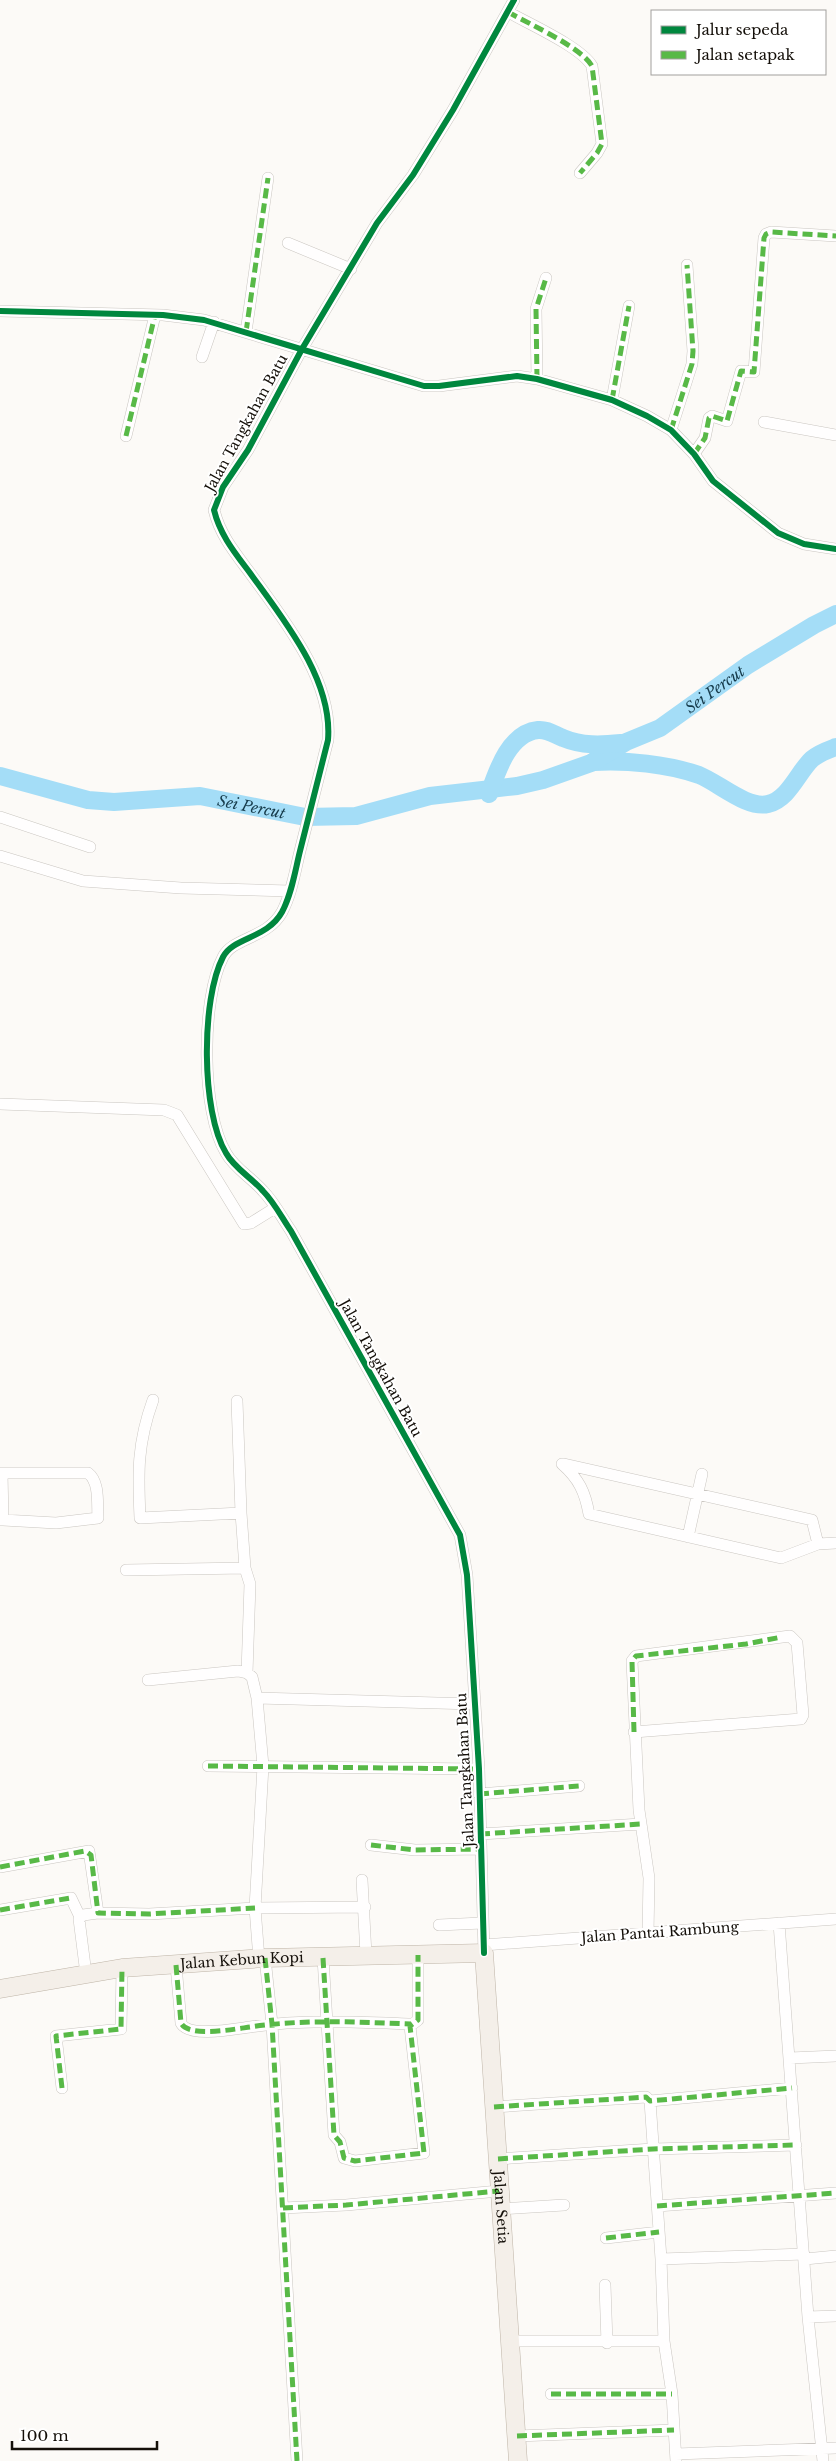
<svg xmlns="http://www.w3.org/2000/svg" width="836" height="2461" font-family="'Libre Baskerville',serif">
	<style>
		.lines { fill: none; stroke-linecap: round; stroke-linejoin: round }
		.river { stroke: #a4ddf7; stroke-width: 18 }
		.minor-casing { stroke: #cac6c1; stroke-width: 12 }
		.primary-casing { stroke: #beb4a7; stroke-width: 19 }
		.minor { stroke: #fffefe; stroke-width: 11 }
		.primary { stroke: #f4efe9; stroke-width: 18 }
		.quiet { stroke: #58b947; stroke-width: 5; stroke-dasharray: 10 5; stroke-linecap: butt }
		.cycleway-casing { stroke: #fff; stroke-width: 9 }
		.cycleway { stroke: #00873e; stroke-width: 6 }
		.labels { text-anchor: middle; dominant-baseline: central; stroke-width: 4; stroke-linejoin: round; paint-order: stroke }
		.street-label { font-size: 14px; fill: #140f09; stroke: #fff }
		.water-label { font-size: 15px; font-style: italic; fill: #163b4b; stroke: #fff }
	</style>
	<rect width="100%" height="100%" fill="#fcfaf7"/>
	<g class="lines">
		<g class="river">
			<path d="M593 762C627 760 667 764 699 775 719 783 747 809 768 804 789 799 798 772 812 759 819 753 828 750 836 747"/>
			<path id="s1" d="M0 776 88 800 114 802 200 796 305 817 356 816 430 796 517 786 543 780 591 763 626 742 660 728 748 665 814 625 836 614"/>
			<path d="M489 794C497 771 509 733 538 730 547 729 555 735 563 738 582 746 601 745 621 743"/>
		</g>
		<g class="minor-casing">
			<path id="minor" d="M508 12C529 24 581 47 592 66L602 144 597 153 580 173
				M288 243 351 269
				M0 311 163 315 204 320 424 386H439L517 376 537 379 612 400 647 416 671 430 694 454 713 481 778 533 804 544 836 549
				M246 332 268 178
				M202 357 214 322
				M537 379 536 309 546 278
				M612 400 629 306
				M764 422 836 435
				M671 430 692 364 693 351 687 265
				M126 436 155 315
				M694 454 705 438 709 418 712 416 727 421 741 371 754 372 764 238 766 234 771 232 836 236
				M0 817 90 847
				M0 856 83 881 181 888 290 891
				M0 1104 164 1110 177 1115 244 1224 251 1223 275 1208
				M153 1400C137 1444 138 1473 140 1518L241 1513
				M237 1401 241 1513 245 1568 250 1584 247 1673
				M562 1464C579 1479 585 1492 589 1514L781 1558 818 1544 836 1543
				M564 1464 812 1520 818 1544
				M0 1473H88C100 1482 97 1504 98 1518L56 1523 3 1520
				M0 1520H3L2 1473
				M688 1537 702 1474
				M126 1570 245 1568
				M148 1680 238 1671 247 1673 252 1677 257 1698 263 1766 255 1908 259 1959
				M257 1698 474 1704
				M634 1732 801 1719 803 1715 797 1643 790 1636 636 1656 632 1661 639 1810 649 1878 648 1934
				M208 1766 479 1769
				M479 1794 579 1786
				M480 1834 641 1824
				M371 1845 415 1850 481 1849
				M0 1867 89 1851 98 1913
				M362 1880 366 1955
				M0 1910 71 1898 80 1917
				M779 1923 808 2317 823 2461
				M439 1925 482 1923
				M484 1945 836 1919
				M484 1953 479 1769 467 1575 460 1535 291 1231C282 1218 274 1202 263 1191 252 1178 234 1168 226 1153 201 1112 201 999 223 957 233 937 267 939 282 912 292 893 295 871 300 851 309 814 319 777 328 740 333 680 284 620 250 573 235 553 220 535 214 510L223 487 248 450 302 349 377 223 413 175 453 110 514 0
				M265 1958 272 2024 297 2461
				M323 1958 334 2135 340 2142 344 2158 355 2161 424 2153 410 2026 418 2020V1955
				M176 1965 181 2023C188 2038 235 2029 250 2027 304 2019 357 2022 411 2024
				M86 1974 79 1919 83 1915 98 1913 149 1914 255 1908 365 1907
				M790 2058 836 2056
				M62 2088 56 2036 121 2029 122 1968
				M650 2101 661 2259 664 2341 672 2394 676 2461
				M494 2107 646 2097 650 2101 792 2088
				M498 2159 653 2149 796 2145
				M657 2206 836 2193
				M283 2208 346 2205 499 2191
				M501 2209 564 2205
				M606 2238 659 2232
				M661 2259 804 2254
				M805 2259 836 2256
				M605 2285 607 2343
				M808 2317 836 2316
				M511 2341H664
				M551 2394H672
				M517 2436 674 2430
				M676 2454 836 2448"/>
		</g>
		<g class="primary-casing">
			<g id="primary">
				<path id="s2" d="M0 1989 122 1968 265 1958 484 1953 518 2461"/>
			</g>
		</g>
		<use href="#minor" class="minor"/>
		<use href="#primary" class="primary"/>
		<path class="quiet" d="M508 12C529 24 581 47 592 66L602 144 597 153 580 173
			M246 332 268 178
			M537 379 536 309 546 278
			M612 400 629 306
			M671 430 692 364 693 351 687 265
			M126 436 155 315
			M694 454 705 438 709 418 712 416 727 421 741 371 754 372 764 238 766 234 771 232 836 236
			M634 1732 632 1661 636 1656 746 1644 782 1637
			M208 1766 479 1769
			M479 1794 579 1786
			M480 1834 641 1824
			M371 1845 415 1850 481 1849
			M0 1867 85 1851 91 1855 98 1913 149 1914 255 1908
			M0 1910 70 1898
			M265 1958 272 2024 297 2461
			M323 1958 334 2135 340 2142 344 2158 355 2161 424 2153 410 2026 418 2020V1955
			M176 1965 181 2023C188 2038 235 2029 250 2027 304 2019 357 2022 411 2024
			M62 2088 56 2036 121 2029 122 1968
			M494 2107 646 2097 650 2101 792 2088
			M498 2159 653 2149 796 2145
			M657 2206 836 2193
			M283 2208 346 2205 499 2191
			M606 2238 659 2232
			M551 2394H672
			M517 2436 674 2430"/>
		<g class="cycleway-casing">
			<path id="cycleway" d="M0 311 163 315 204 320 424 386H439L517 376 537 379 612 400 647 416 671 430 694 454 713 481 778 533 804 544 836 549
				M484 1953 479 1769 467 1575 460 1535 291 1231C282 1218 274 1202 263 1191 252 1178 234 1168 226 1153 201 1112 201 999 223 957 233 937 267 939 282 912 292 893 295 871 300 851 309 814 319 777 328 740 333 680 284 620 250 573 235 553 220 535 214 510L223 487 248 450 302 349 377 223 413 175 453 110 514 0"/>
		</g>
		<use href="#cycleway" class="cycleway"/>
	</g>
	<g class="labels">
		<g class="street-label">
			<text transform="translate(246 423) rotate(-61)">Jalan Tangkahan Batu</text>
			<text transform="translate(381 1368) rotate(61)">Jalan Tangkahan Batu</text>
			<text transform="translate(465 1770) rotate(-93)">Jalan Tangkahan Batu</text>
			<text transform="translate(660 1932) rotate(-4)">Jalan Pantai Rambung</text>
			<text stroke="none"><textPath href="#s2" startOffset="244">Jalan Kebun Kopi</textPath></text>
			<text stroke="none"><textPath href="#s2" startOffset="741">Jalan Setia</textPath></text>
		</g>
		<g class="water-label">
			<text stroke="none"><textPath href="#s1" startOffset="748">Sei Percut</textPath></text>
			<text stroke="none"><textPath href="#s1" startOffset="256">Sei Percut</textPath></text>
		</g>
	</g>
	<rect x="651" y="10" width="175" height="65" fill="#ffffff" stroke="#a19f9d"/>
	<rect x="661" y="26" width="25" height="8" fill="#00873e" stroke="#a19f9d"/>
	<text x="696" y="35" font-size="15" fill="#140f09">Jalur sepeda</text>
	<rect x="661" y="51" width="25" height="8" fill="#58b947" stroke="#a19f9d"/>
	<text x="696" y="60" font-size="15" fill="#140f09">Jalan setapak</text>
	<path d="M12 2441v8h145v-8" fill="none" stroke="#140f09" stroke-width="2.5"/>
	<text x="20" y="2441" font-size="15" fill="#140f09" stroke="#ffffff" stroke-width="4" paint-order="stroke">100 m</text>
</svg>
